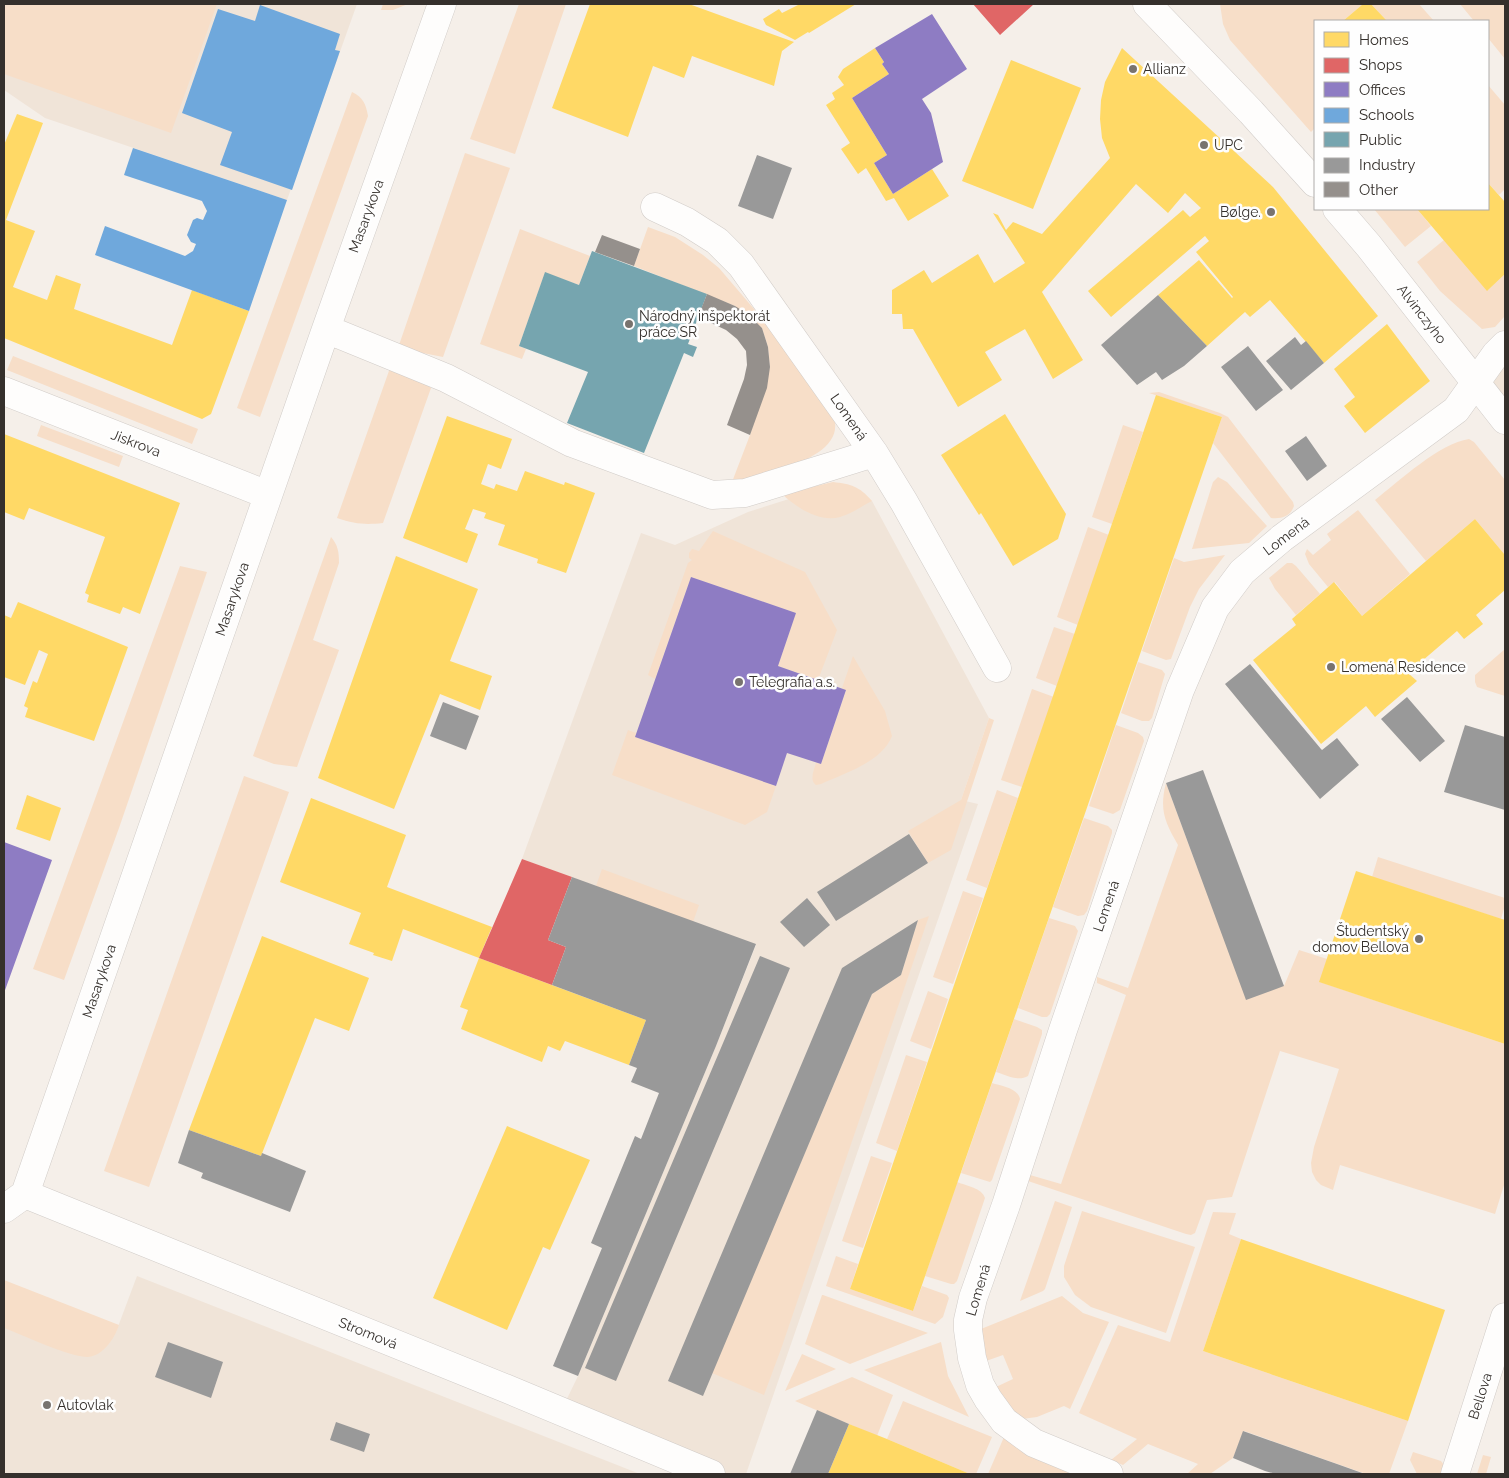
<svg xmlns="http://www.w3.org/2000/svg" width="1509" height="1478" font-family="Raleway,sans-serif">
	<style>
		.built { fill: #f0e4d8 }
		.green { fill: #f7dec8 }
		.homes { fill: #ffd966 }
		.shops { fill: #e06666 }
		.offices { fill: #8e7cc3 }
		.schools { fill: #6fa8dc }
		.public { fill: #76a5af }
		.industry { fill: #999 }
		.building { fill: #95908c }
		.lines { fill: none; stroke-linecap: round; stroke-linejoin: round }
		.street-casing { stroke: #d1ccc8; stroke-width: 29 }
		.street { stroke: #fefdfc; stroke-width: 28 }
		.poi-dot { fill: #78736e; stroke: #fefefe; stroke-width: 2 }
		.labels { text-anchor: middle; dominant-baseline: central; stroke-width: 5; stroke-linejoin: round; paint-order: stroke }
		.poi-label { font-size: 14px; fill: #35302c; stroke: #fefefe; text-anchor: start }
		.street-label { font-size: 14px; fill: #35302c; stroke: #fefefe }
	</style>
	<rect width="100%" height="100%" fill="#f5efe9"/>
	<path class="built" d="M4 4H357L287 200 45 118 4 90Z
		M1505 345V420L1476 383Z
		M808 493 857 495 872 501 989 718 961 800 978 804 746 1474H711L561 1411 578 1376 716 1046 756 945 522 859 641 533 675 545 748 512Z
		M137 1276 640 1474H4V1287L116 1332Z"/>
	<path class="green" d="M4 4H217L171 133 4 74Z
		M383 4H408L393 10H381Z
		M519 4H566L515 154 470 139Z
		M1220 4H1363L1343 21H1315V45L1314 46 1315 48V128L1311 132 1230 40 1223 24Z
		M1371 4H1419L1434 21H1387Z
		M1460 4H1505V59L1488 38V21H1474Z
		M1488 85 1505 105V189L1499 195 1488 183Z
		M352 92C363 97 366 104 368 116L260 417 237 408Z
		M465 153 510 168 443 357 398 348Z
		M1374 209H1417L1431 226 1405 247Z
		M648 227 675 237 703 255 719 268 760 316 834 418C842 445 809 459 789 467 782 471 774 475 767 476 755 479 743 480 732 482L750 435 770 367 768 347 762 328 735 306 634 266Z
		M520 229 590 256 579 285 545 273 519 346 526 349 522 359 480 344Z
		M1444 240 1488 290 1505 274V316L1495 327 1482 329 1440 291 1417 262Z
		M13 356 198 429 192 444 7 370Z
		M390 368 422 380 431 388 383 523C365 525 355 524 337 518Z
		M1159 392 1220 413 1228 417 1293 502 1294 506C1290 517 1281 519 1271 518L1213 443 1222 417 1149 393Z
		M41 425 123 456 119 467 37 436Z
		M1123 425 1143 432 1112 524 1092 517Z
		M1469 439 1474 442 1505 480V555L1475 519 1426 561 1375 500C1399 481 1440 443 1469 439Z
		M1218 477 1227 482 1267 526 1249 543 1192 549 1213 482Z
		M833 482C851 484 859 486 872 501 862 506 851 514 840 517 819 523 796 507 782 494Z
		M1358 510 1410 574 1362 616 1335 582 1328 587 1309 564 1305 554 1307 549 1313 555 1331 540 1327 534Z
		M1088 527 1109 535 1078 625 1057 617Z
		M713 531 805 572 837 630 818 680 778 666 796 613 691 577 655 679 648 675 688 563 692 560 689 558V553L692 549 699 551Z
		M331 537C338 545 339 552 339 563L313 640 339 650 297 767 274 764 253 756Z
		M1225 555 1199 589 1190 607 1171 659 1166 660 1142 651 1174 558 1184 562Z
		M1287 563H1292L1296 566 1320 594 1296 615 1275 589 1269 578Z
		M180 566 207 572 119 828 64 980 33 969Z
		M1054 627 1075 634 1057 686 1036 678Z
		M1505 649V696L1477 687 1475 682V675Z
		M853 656 885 711 892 736C882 762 845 773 821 784L816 785C809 780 814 770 816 763L821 764 846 691 842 688Z
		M1138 662 1162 670 1165 674 1152 718 1149 721H1142L1121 713Z
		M1032 689 1054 697 1022 787 1001 780Z
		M989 718 994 720 951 850 928 863 908 831 961 800Z
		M1116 725 1138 733 1143 737 1144 741 1120 810 1113 814 1089 806Z
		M628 730 636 733 635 737 776 786 767 812 745 825 612 775Z
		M244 776 289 792 149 1187 104 1171Z
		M1166 783 1197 867 1284 986 1299 950 1327 959 1320 982 1505 1044V1182L1495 1214 1340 1165 1333 1190 1321 1185 1316 1180 1312 1172 1311 1163 1314 1147 1339 1069 1280 1051 1232 1197 1207 1200 1195 1233 1191 1235 1186 1234 1028 1181 1030 1175 1061 1184 1126 995 1097 983V977L1128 988 1178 845C1165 822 1159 810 1166 783Z
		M997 790 1018 798 987 888 966 880Z
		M1084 818 1108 826 1112 830V833L1087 911 1084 915 1078 916 1053 907Z
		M1378 857 1505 898V905L1501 919 1372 877Z
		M602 869 699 905 693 922 596 886Z
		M963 891 983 898 953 984 933 977Z
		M929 916 781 1349 764 1395 712 1373 872 994 901 975 918 920Z
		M1049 918 1075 926 1078 931 1050 1014 1047 1017H1042L1018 1008Z
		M928 991 948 999 931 1049 910 1041Z
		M1014 1019 1037 1027 1042 1030V1034L1028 1076C1018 1082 1006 1075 996 1072Z
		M906 1055 927 1062 897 1151 876 1143Z
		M992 1083C1001 1086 1018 1088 1020 1099L992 1180 990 1182 961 1173Z
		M871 1156 892 1163 863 1248 842 1241Z
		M957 1182C967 1186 982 1188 985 1198L957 1281 954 1284H951L925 1276Z
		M1055 1201 1072 1207 1045 1289 1043 1291 1020 1301Z
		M1082 1211 1195 1247 1166 1333 1091 1307 1075 1295 1064 1277V1266Z
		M1213 1212 1236 1213 1229 1234 1241 1239 1203 1351 1408 1421 1389 1474H1366L1244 1431 1233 1458 1210 1474H1187L1198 1464 1148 1444 1123 1465 1111 1460 1137 1439 1079 1413 1118 1325 1170 1342Z
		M836 1256 858 1264 850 1289 913 1311 922 1286 947 1295 949 1298 943 1317 935 1324 826 1286Z
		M4 1280 119 1325C115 1338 103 1356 88 1357 69 1357 23 1335 4 1328Z
		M822 1295H823L928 1333 850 1364 805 1344Z
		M1062 1296 1083 1313 1109 1322 1070 1409 1064 1406 1037 1417 1022 1419 1004 1401 996 1387 1013 1379 1003 1355 986 1361 981 1329Z
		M941 1342 948 1376 969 1417 864 1370Z
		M802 1354 836 1369 785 1391Z
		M852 1377 893 1395 877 1436 795 1401Z
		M903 1401 992 1437 976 1474H970L887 1439Z
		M1004 1437 1018 1448 1080 1474H988Z
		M1413 1452 1441 1461 1444 1465 1441 1474H1417L1410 1460Z
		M1483 1455 1491 1457 1486 1474H1477Z"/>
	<path class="homes" d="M590 4H689L794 42 782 51 774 86 692 56 684 78 653 66 628 137 552 108Z
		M800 4H856L809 33 808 32 795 40 766 25 763 19 779 9 782 13Z
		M1363 4H1371L1387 21H1343Z
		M875 48 884 62 882 64 889 74 852 98 887 155 874 163 893 194 932 169 949 196 908 221 894 198 886 201 866 168 858 174 841 149 850 143 826 105 835 99 832 93 844 85 838 77 843 69Z
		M1122 48 1273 187 1378 316 1324 363 1270 300 1250 317 1245 312 1207 346 1158 295 1199 260 1232 298 1233 297 1196 252 1209 241 1205 236 1111 317 1088 291 1183 210 1190 217 1201 208 1185 193 1168 213 1136 184 1042 292 1083 360 1053 379 1025 329 985 352 1002 380 958 407 913 329H903L902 314H892V290L924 270 932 283 978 254 994 283 1025 263 993 213 998 215 1006 230 1013 222 1042 234 1110 158 1102 138 1100 119 1101 100 1105 82Z
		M1011 60 1081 88 1033 209 962 181Z
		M17 114 43 123 6 220 35 231 13 287 47 300 56 275 81 284 74 309 172 345 192 290 249 311 211 414 202 419 4 338V145Z
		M1488 183 1505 202V274L1487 291 1417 209H1488Z
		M1387 324 1430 381 1365 433 1344 406 1355 397 1334 369Z
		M1156 395 1222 417 913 1311 850 1289Z
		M1005 414 1066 514 1058 539 1013 566 981 513 979 515 941 455Z
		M447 416 512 439 501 469 488 464 481 484 494 489 496 484 517 491 525 471 564 485 565 482 595 493 566 573 537 563 538 559 498 545 505 525 484 518 486 513 473 509 465 529 478 534 467 563 403 538Z
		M4 434 180 503 140 614 123 607 120 614 87 602 89 595 85 593 105 537 29 508 24 520 4 512Z
		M1475 519 1505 555V590L1476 615 1483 624 1464 639 1457 631 1408 673 1417 681 1375 717 1366 706 1321 744 1253 660 1296 625 1292 619 1334 582 1362 616Z
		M396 556 478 589 450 661 492 676 480 710 440 694 394 809 318 778Z
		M18 602 128 647 94 741 25 717 28 708 24 706 33 681 37 683 48 654 39 650 25 685 4 677V615L11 618Z
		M27 795 61 808 50 841 16 829Z
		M311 798 406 835 387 887 492 927 479 958 646 1020 629 1065 565 1041 560 1051 548 1046 542 1062 461 1029 468 1010 460 1007 479 958 403 929 392 961 373 955 374 953 349 944 361 913 280 882Z
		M1356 871 1505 920V1044L1319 982Z
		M262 936 369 978 349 1031 315 1018 261 1156 189 1130Z
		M507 1126 590 1160 550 1250 543 1247 507 1330 433 1298Z
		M1241 1239 1445 1310 1408 1421 1203 1351Z
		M849 1424 887 1439 970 1474H828Z"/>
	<path class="shops" d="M973 4H1034L1000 35Z
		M522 859 572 877 548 940 566 947 552 985 479 958Z"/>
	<path class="offices" d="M932 14 967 69 922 99 931 113 943 162 893 194 874 163 887 155 852 98 889 74 882 64 884 62 875 48Z
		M691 577 796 613 778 666 846 690 821 764 787 753 776 786 635 737Z
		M4 842 52 860 4 993Z"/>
	<path class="schools" d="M260 5 340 34 335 50 340 51 292 190 220 165 232 132 182 113 218 9 255 21Z
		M133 148 287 200 249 311 95 255 105 226 185 256 193 251 196 244 191 242 187 235 193 220 197 218 203 220 207 211 202 201 124 175Z"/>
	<path class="public" d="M592 251 707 294 688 344 697 347 693 357 684 353 644 453 567 423 588 372 519 346 545 272 579 285Z"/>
	<path class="industry" d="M757 155 792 168 773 219 738 206Z
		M1158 295 1207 346 1184 366 1162 380 1156 372 1137 385 1101 345Z
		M1295 337 1301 345 1306 341 1324 363 1291 390 1266 361Z
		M1248 346 1283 390 1256 411 1221 367Z
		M1306 436 1327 466 1307 481 1285 451Z
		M1250 664 1321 749 1322 750 1337 738 1359 765 1320 799 1225 684Z
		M1407 697 1445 741 1420 762 1381 719Z
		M443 702 479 716 466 750 430 736Z
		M1465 725 1505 737V810L1444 792Z
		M1203 770 1284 986 1246 1000 1166 783Z
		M909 834 928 863 836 921 817 892Z
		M572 877 756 944 716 1046 578 1376 553 1366 602 1248 591 1243 635 1136 641 1139 659 1093 631 1082 637 1068 629 1065 646 1020 552 985 566 947 548 940Z
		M807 898 830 925 804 947 780 922Z
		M918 920 901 975 872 994 865 1010 703 1396 668 1381 842 968Z
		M760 956 790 968 616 1381 585 1368Z
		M189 1130 261 1156 262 1153 306 1171 290 1212 201 1178 203 1173 178 1163Z
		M168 1342 223 1362 211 1398 155 1377Z
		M817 1410 849 1424 828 1474H790Z
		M336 1422 370 1434 364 1452 330 1440Z
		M1243 1431 1337 1464 1365 1474H1276L1265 1471 1233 1458Z"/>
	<path class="building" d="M602 235 640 249 634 266 595 252Z
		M707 294 735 306 748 314 762 328 768 347 770 367 767 388 750 435 727 425 744 379 747 365 746 351 737 339 726 330 698 317Z"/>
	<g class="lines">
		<g class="street-casing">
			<path id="street" d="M1147 4 1251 112 1315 183
				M655 207 687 222 717 241 741 265 874 453 904 502 997 668
				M1337 209 1368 245 1505 420
				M326 329 446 378 572 443 712 495 745 493 874 453
				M4 391 268 495
				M25 1194 326 329 442 4
				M25 1194 505 1388 711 1474
				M4 1209 25 1194
				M1109 1474 1034 1443 1004 1421 988 1399 980 1385 972 1358 968 1330V1320L973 1298 1006 1205 1063 1030 1180 690 1215 608 1242 572 1282 538 1456 410 1496 354 1505 345
				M1455 1474 1505 1317"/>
		</g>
		<use href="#street" class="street"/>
	</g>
	<g class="poi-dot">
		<circle cx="1133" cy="69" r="5"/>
		<circle cx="1204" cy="145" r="5"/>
		<circle cx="1271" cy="212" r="5"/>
		<circle cx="629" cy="324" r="5"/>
		<circle cx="1331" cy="667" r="5"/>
		<circle cx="739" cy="682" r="5"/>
		<circle cx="1419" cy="939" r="5"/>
		<circle cx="47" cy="1405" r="5"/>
	</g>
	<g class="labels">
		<g class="poi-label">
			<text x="1143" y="69">Allianz</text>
			<text x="1214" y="145">UPC</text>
			<text x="1261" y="212" text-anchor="end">Bølge.</text>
			<text x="639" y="316">Národný inšpektorát<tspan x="639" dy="16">práce SR</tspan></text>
			<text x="1341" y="667">Lomená Residence</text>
			<text x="749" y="682">Telegrafia a.s.</text>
			<text x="1409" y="931" text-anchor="end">Študentský<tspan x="1409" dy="16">domov Bellova</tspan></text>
			<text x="57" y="1405">Autovlak</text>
		</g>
		<g class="street-label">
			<text transform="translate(366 216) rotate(-70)">Masarykova</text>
			<text transform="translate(1422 314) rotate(52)">Alvinczyho</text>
			<text transform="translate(849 417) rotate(55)">Lomená</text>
			<text transform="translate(136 443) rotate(21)">Jiskrova</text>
			<text transform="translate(1286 536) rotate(-37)">Lomená</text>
			<text transform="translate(232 599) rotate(-71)">Masarykova</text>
			<text transform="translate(1106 906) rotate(-71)">Lomená</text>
			<text transform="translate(99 981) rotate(-71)">Masarykova</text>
			<text transform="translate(978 1290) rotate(-73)">Lomená</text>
			<text transform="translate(368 1333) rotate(22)">Stromová</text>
			<text transform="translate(1480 1396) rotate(-72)">Bellova</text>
		</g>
	</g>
	<rect width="1509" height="1478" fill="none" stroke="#35302c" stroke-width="10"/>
	<rect x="1314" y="20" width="175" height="190" fill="#fefefe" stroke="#aeacaa"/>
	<rect x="1324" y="32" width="25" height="15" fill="#ffd966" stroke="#aeacaa"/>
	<text x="1359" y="45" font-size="15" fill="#35302c">Homes</text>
	<rect x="1324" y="58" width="25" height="15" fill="#e06666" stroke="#aeacaa"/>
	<text x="1359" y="70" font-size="15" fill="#35302c">Shops</text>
	<rect x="1324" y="82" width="25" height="15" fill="#8e7cc3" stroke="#aeacaa"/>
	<text x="1359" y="95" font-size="15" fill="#35302c">Offices</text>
	<rect x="1324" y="108" width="25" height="15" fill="#6fa8dc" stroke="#aeacaa"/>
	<text x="1359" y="120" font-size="15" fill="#35302c">Schools</text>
	<rect x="1324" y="132" width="25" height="15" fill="#76a5af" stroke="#aeacaa"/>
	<text x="1359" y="145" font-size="15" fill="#35302c">Public</text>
	<rect x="1324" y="158" width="25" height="15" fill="#999999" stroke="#aeacaa"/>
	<text x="1359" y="170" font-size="15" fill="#35302c">Industry</text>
	<rect x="1324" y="182" width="25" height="15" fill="#95908c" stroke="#aeacaa"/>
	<text x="1359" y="195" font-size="15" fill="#35302c">Other</text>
</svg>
